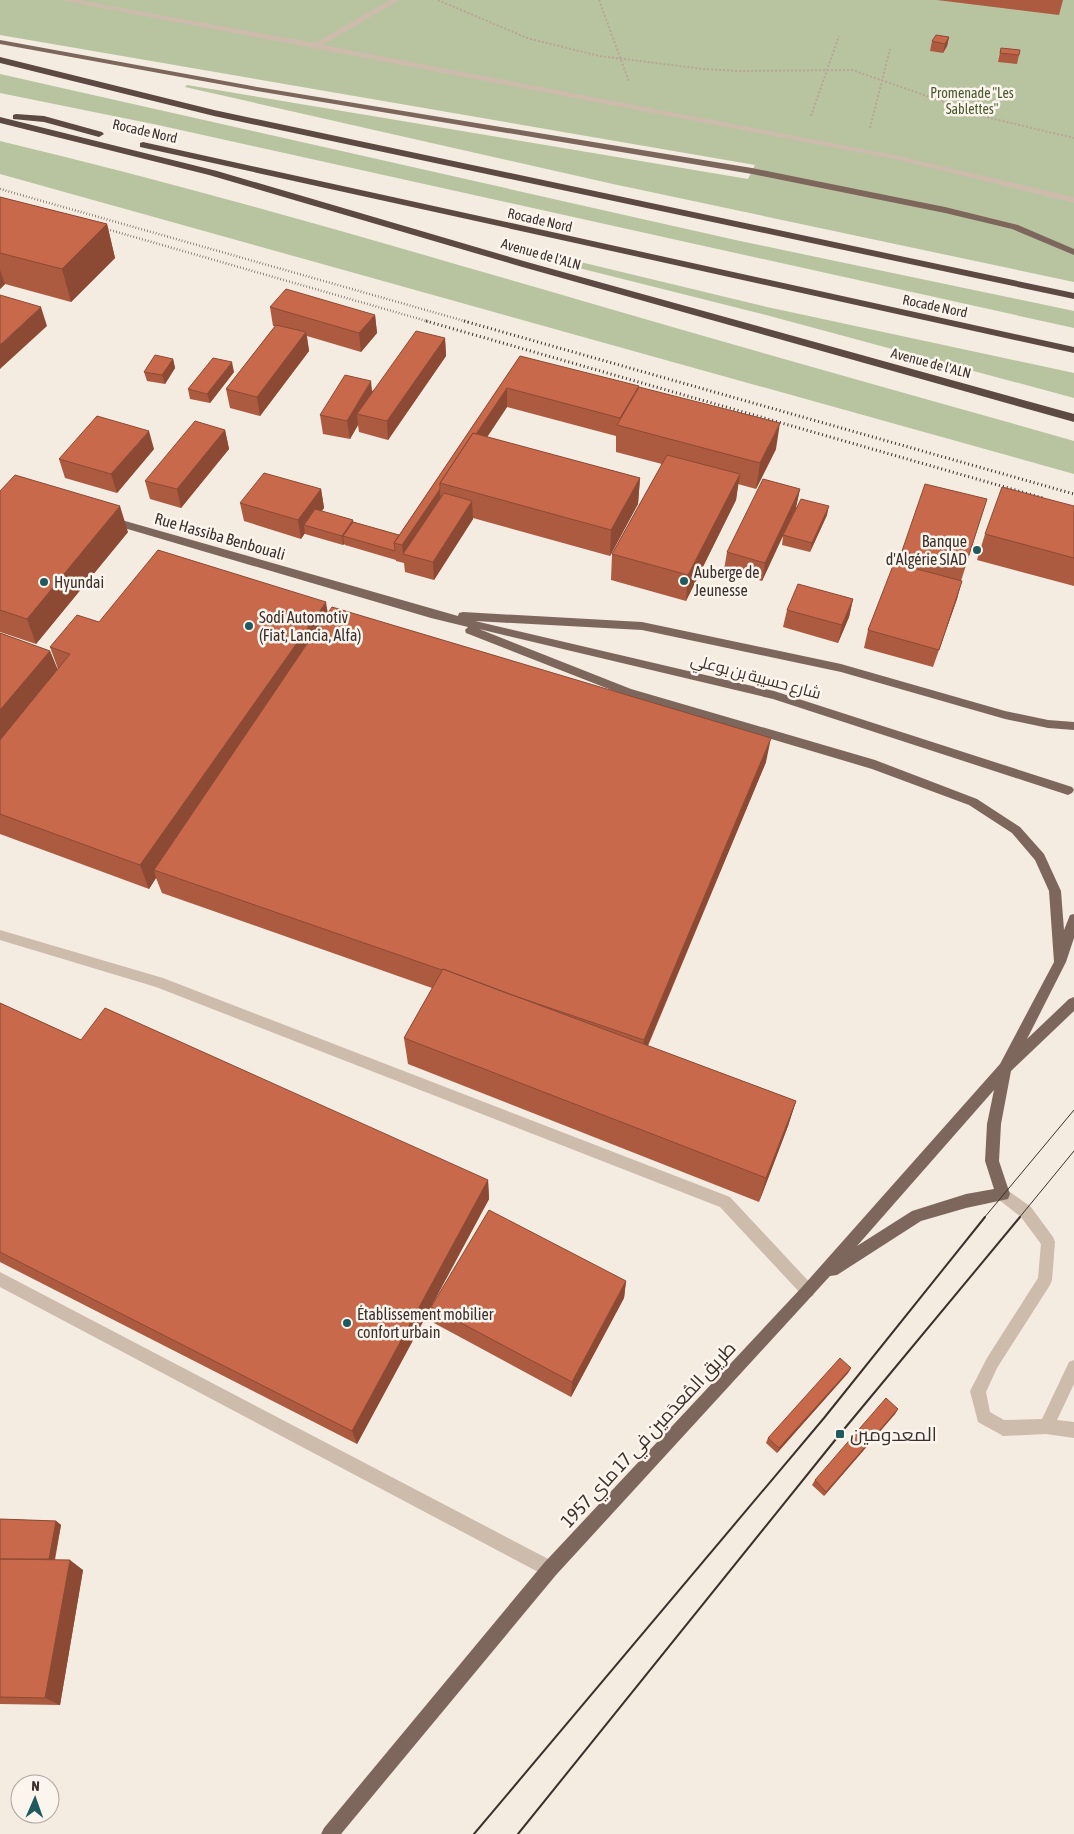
<svg xmlns="http://www.w3.org/2000/svg" width="1074" height="1834" font-family="'Asap Condensed',Cairo,sans-serif">
	<style>
		.green { fill: #b8c4a0 }
		.lines { fill: none; stroke-linecap: round; stroke-linejoin: round }
		.path { stroke: #b9a596; stroke-width: 2; stroke-dasharray: 2 2; stroke-linecap: butt }
		.lane { fill: #cdbbac; fill-rule: evenodd }
		.primary { fill: #7d675c; fill-rule: evenodd }
		.highway { fill: #5c4a42; fill-rule: evenodd }
		.tram-far1 { stroke: #3b302b; stroke-width: 1 }
		.tram { stroke: #3b302b; stroke-width: 2 }
		.rail-far1 { stroke: #3b302b; stroke-width: 2.5; stroke-dasharray: 0.5 2.5; stroke-linecap: butt }
		.rail { stroke: #3b302b; stroke-width: 3; stroke-dasharray: 1 3; stroke-linecap: butt }
		.wall { fill: #ac5a40 }
		.shaded-wall { fill: #8c4a34 }
		.building { fill: #c8694b; stroke: #8c4a34 }
		.poi-dot { fill: #1f5a5e; stroke: #fbf5ee; stroke-width: 2 }
		.labels { text-anchor: middle; dominant-baseline: central; stroke-width: 5; stroke-linejoin: round; paint-order: stroke }
		.far-park-label { font-size: 14px; fill: #4a5a2e; stroke: #fbf5ee }
		.far-street-label { font-size: 14px; fill: #3b302b; stroke: #fbf5ee }
		.street-label { font-size: 16px; fill: #3b302b; stroke: #fbf5ee }
		.poi-label { font-size: 16px; fill: #3b302b; stroke: #fbf5ee; text-anchor: start }
		.near-street-label { font-size: 19px; fill: #3b302b; stroke: #fbf5ee }
		.near-poi-label { font-size: 19px; fill: #3b302b; stroke: #fbf5ee; text-anchor: start }
	</style>
	<rect width="100%" height="100%" fill="#f4ebe1"/>
	<path class="green" d="M0 0H1074V282L613 184 185 87 187 85 748 179 755 165 0 35Z
		M0 74 740 241 1074 311V328L158 125 0 93Z
		M0 141C202 189 400 248 600 306 757 352 916 396 1074 441V474L0 174Z
		M543 253 767 307 1074 373V398L766 315 539 258Z"/>
	<g class="lines">
		<path class="path" d="M438 0 527 38 599 56 703 69 739 71 852 70 990 118 1074 138
			M599 0 629 82
			M811 116 839 36
			M870 128 890 49"/>
		<path class="lane" d="M61 0H77L315 43 390 0H399L323 45 894 155 1074 197V203L894 159Z
			M0 930 163 978 730 1197 813 1286 815 1291 813 1296 808 1298 803 1296 720 1207 156 987 0 940Z
			M1003 1187 1031 1207 1053 1237 1055 1242 1052 1280 1050 1285 997 1368 986 1392 990 1412 1004 1420 1042 1419 1069 1362 1074 1360V1384L1057 1420 1074 1422V1438L1046 1434 1003 1436 998 1433 978 1422 970 1391 987 1358 1038 1278 1041 1244 1021 1217 998 1199 996 1194 998 1189Z
			M0 1272 556 1563 558 1569 556 1575 550 1577 544 1575 0 1287Z"/>
		<path class="primary" d="M0 40 257 87 752 168 945 207 1018 225 1074 249V255L1012 229 945 213 752 174 257 91 0 44Z
			M111 517 458 616 459 613 463 612 642 622 841 664 1005 711 1048 720 1074 722V730L1048 728 1005 719 841 672 642 630 475 621 774 691 1072 787 1074 790 1072 793 1068 795 773 699 479 629 631 689 875 760 977 799 1020 827 1044 854 1061 891 1064 930 1070 915 1074 914V938L1066 962 1027 1039 1069 999 1074 997V1011L1011 1071 1001 1124 999 1161 1010 1194 1008 1199 966 1208 921 1221 837 1275 830 1276 556 1575 341 1834H321L324 1828 544 1563 803 1286 1000 1064 1054 962 1049 891 1035 860 1012 833 969 805 872 769 624 695 466 633 465 630 468 627 431 618 107 523 106 521ZM994 1090 987 1124 985 1161 994 1189 966 1194 912 1211 857 1246Z"/>
		<path class="highway" d="M0 57 214 110 1074 293V299L214 116 0 63Z
			M16 114 44 116 102 132 104 134 99 137 44 122 13 119V115Z
			M0 117 217 171 527 262 1074 414V422L519 266 209 175 0 123Z
			M143 142 1074 347V353L140 147V143Z"/>
		<path class="tram-far1" d="M984 1218 1074 1110
			M1019 1218 1074 1151"/>
		<path class="tram" d="M474 1834 824 1418 985 1217
			M518 1834 840 1434 1020 1217"/>
		<path class="rail-far1" d="M0 189 468 322
			M96 226 430 322"/>
		<path class="rail" d="M426 321 1043 498
			M464 321 1074 494"/>
	</g>
	<path class="wall" d="M937 0H1063L1059 15Z
		M949 37 947 46 943 53 930 51 932 41Z
		M1001 48 1019 55 1017 64 998 62Z
		M0 197 107 224 115 258 71 302 5 284 0 289Z
		M270 307 375 315 377 333 361 352 307 336 309 351 260 416 230 408 226 389 275 326H273Z
		M445 338 446 356 388 440 359 432 358 425 350 439 323 434 320 415 372 391Z
		M520 356 639 388 776 449 756 489 738 484 736 500 686 601 611 580 612 554 662 464 616 452V436L507 407 487 437 640 478 638 504 610 556 473 518V519L434 580 405 572 404 563 396 561V559V560L345 545 344 544 343 545 305 534V533L301 539 244 521 240 503 321 489 324 508 321 511 354 522 399 535Z
		M173 359 175 368 165 384 147 381 144 372Z
		M234 372 210 403 190 399 188 389Z
		M225 430 229 449 181 508 150 499 145 481Z
		M154 449 117 493 65 478 59 459Z
		M800 489 796 507 827 515 810 552 782 545 783 536 762 581 724 570 727 552Z
		M0 491 128 532 36 644 0 632Z
		M987 499 961 581 957 599 933 667 864 648 868 630 898 564 902 551Z
		M1074 506V586L977 560 985 534Z
		M853 599 849 617 838 643 783 627 787 610Z
		M328 613 766 762 648 1046 796 1101 788 1126 759 1202 408 1064 404 1038 432 988 162 893 156 878 149 889 0 834V633L50 651 58 670V669L50 647 99 622Z
		M0 1003 81 1040 488 1180 489 1199 431 1307 626 1281 624 1298 571 1397 434 1323 431 1307 357 1444 0 1262Z
		M851 1368 848 1373 777 1453 766 1443 768 1438Z
		M898 1409 895 1414 824 1496 812 1485 815 1480Z
		M0 1519 56 1521 61 1525 55 1560 83 1570 60 1705 0 1704Z"/>
	<path class="shaded-wall" d="M949 37 947 46 943 53 945 44Z
		M107 224 115 258 71 302 62 269Z
		M0 270 5 284 0 289Z
		M41 307 47 326 0 369V345Z
		M375 315 377 333 361 352 359 333Z
		M306 332 309 351 260 416 257 397Z
		M445 338 446 356 388 440 387 421Z
		M173 359 175 368 165 384 162 375Z
		M232 362 234 372 210 403 207 394Z
		M371 381 373 400 357 414 358 425 350 439 347 421Z
		M507 388V407L454 487 443 484Z
		M780 423 776 449 756 489 760 463Z
		M225 430 229 449 181 508 177 489Z
		M149 431 154 449 117 493 111 474Z
		M740 474 736 500 686 601 688 575Z
		M640 478 638 504 610 556 611 530Z
		M321 489 324 508 310 527 304 525 305 533 301 539 298 520Z
		M440 489 441 507 403 554 402 545Z
		M800 489 796 507 762 581 765 563Z
		M472 501 473 519 434 580 433 562Z
		M120 506 128 532 36 644 27 619Z
		M829 506 827 515 810 552 812 543Z
		M353 520 354 529 343 536 344 544 343 545 342 536Z
		M962 581 957 599 933 667 939 650Z
		M853 599 849 617 838 643 842 625Z
		M326 602 330 627 154 870 156 878 149 889 140 865Z
		M50 651 60 676 0 748V710Z
		M771 738 766 762 641 1061 644 1040Z
		M796 1101 788 1126 759 1202 766 1178Z
		M488 1180 489 1199 357 1444 352 1431Z
		M626 1281 624 1298 571 1397 572 1382Z
		M851 1368 848 1373 777 1453 779 1448Z
		M898 1409 895 1414 824 1496 826 1492Z
		M56 1521 61 1525 53 1566 48 1563Z
		M70 1560 83 1570 60 1705 45 1698Z"/>
	<path class="building" d="M936 35 949 37 945 44 932 41Z
		M1001 48 1020 50 1019 55 1000 53Z
		M0 197 107 224 62 269 0 253Z
		M286 289 375 315 359 333 270 307Z
		M0 295 41 307 0 345Z
		M276 325 306 332 257 397 226 389Z
		M416 331 445 338 387 421 357 414Z
		M155 355 173 359 162 375 144 372Z
		M520 356 639 386 620 418 507 388 476 434 473 433 440 483V489L402 545 394 543Z
		M213 358 232 362 207 394 188 389Z
		M345 375 371 381 347 421 320 415Z
		M639 387 780 423 760 463 617 425Z
		M97 416 149 431 111 474 59 459Z
		M195 421 225 430 177 489 145 481Z
		M473 433 640 478 611 530 440 483Z
		M667 455 740 474 688 575 612 554Z
		M264 473 321 489 298 520 240 503Z
		M15 475 120 506 27 619 0 610V491Z
		M763 479 800 489 765 563 727 552Z
		M925 484 987 499 965 567 902 551Z
		M1002 487 1074 506V558L985 534Z
		M444 493 472 501 433 562 403 554Z
		M801 499 829 506 812 543 783 535Z
		M315 509 353 520 342 536 304 525Z
		M353 522 399 535 394 543 395 550V551L343 536Z
		M158 550 326 602 140 865 0 814V740L70 654 50 647 77 615 99 622Z
		M894 563 962 581 939 650 868 630Z
		M798 584 853 599 842 625 787 610Z
		M332 607 771 738 644 1040 509 994 443 969 442 970 154 870Z
		M0 633 50 651 0 710Z
		M443 969 796 1101 766 1178 404 1038Z
		M0 1003 81 1040 105 1008 488 1180 352 1431 0 1252Z
		M489 1210 626 1281 572 1382 431 1307Z
		M840 1358 851 1368 779 1448 768 1438Z
		M886 1398 898 1409 826 1492 815 1480Z
		M0 1519 56 1521 49 1559H0Z
		M0 1559 70 1560 45 1698 0 1697Z"/>
	<g class="poi-dot">
		<circle cx="977" cy="550" r="5"/>
		<circle cx="684" cy="581" r="5"/>
		<circle cx="44" cy="582" r="5"/>
		<circle cx="249" cy="626" r="5"/>
		<circle cx="347" cy="1323" r="5"/>
		<rect x="835" y="1429" width="10" height="10" rx="2.5"/>
	</g>
	<g class="labels">
		<g class="far-park-label">
			<text x="972" y="93">Promenade "Les<tspan x="972" dy="16">Sablettes"</tspan></text>
		</g>
		<g class="far-street-label">
			<text transform="translate(145 131) rotate(13)">Rocade Nord</text>
			<text transform="translate(540 220) rotate(13)">Rocade Nord</text>
			<text transform="translate(541 254) rotate(16)">Avenue de l'ALN</text>
			<text transform="translate(935 306) rotate(12)">Rocade Nord</text>
			<text transform="translate(931 363) rotate(15)">Avenue de l'ALN</text>
		</g>
		<g class="street-label">
			<text transform="translate(220 536) rotate(16)">Rue Hassiba Benbouali</text>
			<text transform="translate(756 676) rotate(15)">شارع حسيبة بن بوعلي</text>
		</g>
		<g class="poi-label">
			<text x="967" y="541" text-anchor="end">Banque<tspan x="967" dy="18">d'Algérie SIAD</tspan></text>
			<text x="694" y="572">Auberge de<tspan x="694" dy="18">Jeunesse</tspan></text>
			<text x="54" y="582">Hyundai</text>
			<text x="259" y="617">Sodi Automotiv<tspan x="259" dy="18">(Fiat, Lancia, Alfa)</tspan></text>
			<text x="357" y="1314">Établissement mobilier<tspan x="357" dy="18">confort urbain</tspan></text>
		</g>
		<g class="near-street-label">
			<text transform="translate(648 1434) rotate(-47)">طريق المُعدَمين في 17 ماي 1957</text>
		</g>
		<g class="near-poi-label">
			<text x="850" y="1434">المعدومين</text>
		</g>
	</g>
	<g transform="translate(35 1799) rotate(2)"><circle r="24" fill="#fbf5ee" stroke="#aea6a0"/>
	<path d="M0-4L9 19L0 12L-9 19Z" fill="#1f5a5e"/>
	<text y="-8" font-size="14" font-weight="bold" text-anchor="middle" fill="#3b302b">N</text>
	</g>
</svg>
